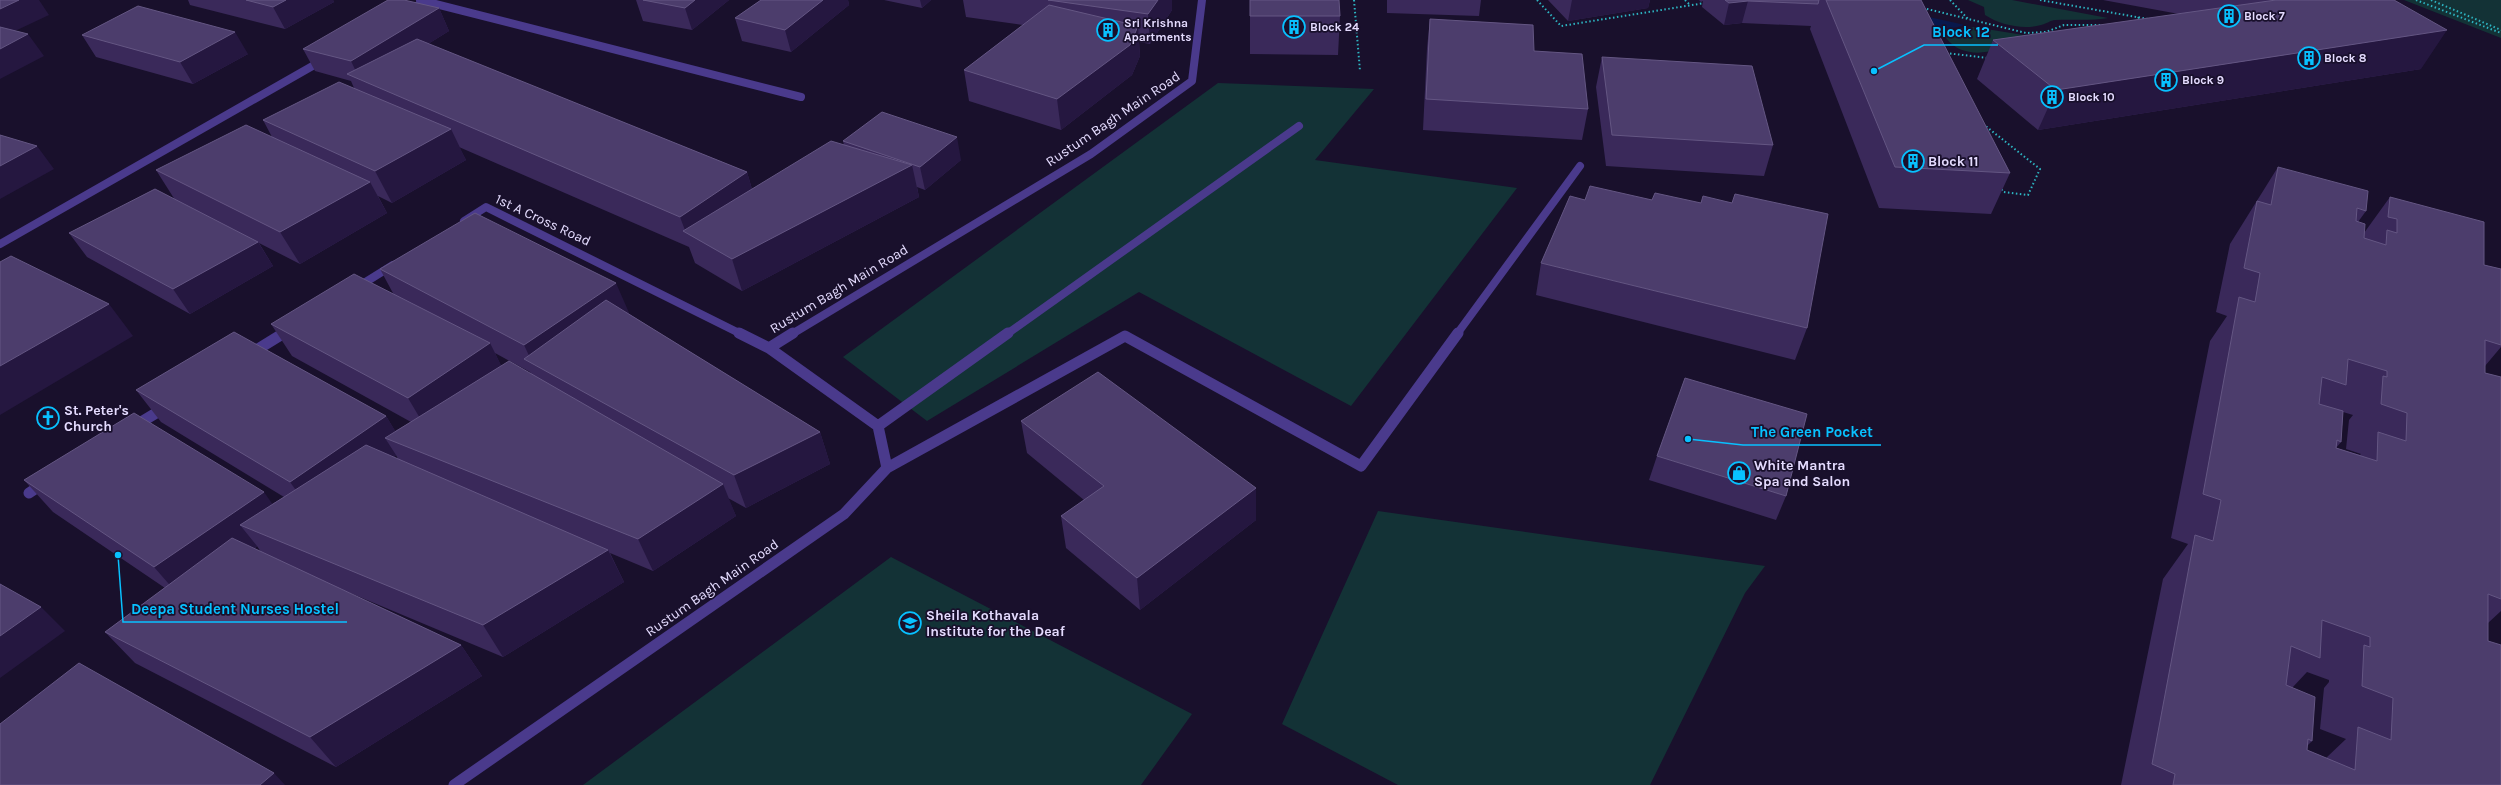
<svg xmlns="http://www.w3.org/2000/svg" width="2501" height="785" font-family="Karla,sans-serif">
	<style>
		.green { fill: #133236 }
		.water { fill: #09184c }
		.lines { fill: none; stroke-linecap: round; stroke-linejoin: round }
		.path { stroke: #2db5c2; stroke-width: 2; stroke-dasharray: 1.5 2.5; stroke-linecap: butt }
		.minor-far1 { stroke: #4a3a8c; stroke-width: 8 }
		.minor { stroke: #4a3a8c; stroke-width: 11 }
		.wall { fill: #3a295a; fill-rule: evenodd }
		.shaded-wall { fill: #251740 }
		.building { fill: #4c3d6c; stroke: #645683; fill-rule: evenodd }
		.labels { text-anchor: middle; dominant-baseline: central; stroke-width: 3.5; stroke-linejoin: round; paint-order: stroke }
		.far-poi-label { font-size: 12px; font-weight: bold; fill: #e5dcff; stroke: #19102c; text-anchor: start }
		.street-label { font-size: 14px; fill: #e5dcff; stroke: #19102c }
		.poi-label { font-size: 14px; font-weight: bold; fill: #e5dcff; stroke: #19102c; text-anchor: start }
		.leader { fill: none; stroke: #08c1ff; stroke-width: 1.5 }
		.callout-dot { fill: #08c1ff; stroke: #19102c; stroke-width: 1.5 }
		.callout-label { font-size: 15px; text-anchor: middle; font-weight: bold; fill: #08c1ff; stroke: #19102c; stroke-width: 3.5; stroke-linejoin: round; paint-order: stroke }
	</style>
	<rect width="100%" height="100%" fill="#19102c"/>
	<path class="green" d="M1968 0H2012L2108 18C2090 21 2073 19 2055 20 2051 20 2046 24 2041 25 2023 30 2000 25 1985 15L1984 7Z
		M2404 0H2501V38Z
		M1974 27 2035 37C2008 47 1968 66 1946 38V33L1961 28Z
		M1218 83 1374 89 1315 160 1517 188 1351 406 1139 292 927 421 843 357Z
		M1378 511 1765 566 1745 593 1650 785H1398L1282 724Z
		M891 557 1192 714 1141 785H583Z"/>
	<path class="water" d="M1929 17 1965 25C1948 29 1938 35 1929 17Z"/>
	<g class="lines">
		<path class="path" d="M1354 0 1360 71
			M1537 0 1561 26 1705 3
			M1685 0 1690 5
			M1950 0 1969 20
			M2040 0 2148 19
			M2416 0 2501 33
			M2431 0 2501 30
			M1923 8 2026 33 2046 32 2064 25H2104
			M2136 22 2139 17
			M1946 53 1988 58
			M1983 124 2040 169 2028 195 2003 192 2001 188"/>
		<path class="minor-far1" d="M420 0 801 97
			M410 10 426 1
			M464 221 486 207 741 334
			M0 244 323 60
			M356 288 393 265
			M282 334 289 330
			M792 334 1091 154 1192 81 1202 0
			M1007 334 1299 126
			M1457 334 1580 166"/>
		<path class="minor" d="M739 333 769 348
			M250 354 284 333
			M878 426 1008 333
			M133 427 166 407
			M887 468 1125 336 1361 466 1458 333
			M29 493 44 483
			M454 785 844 514 887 468 878 426 769 348 793 333"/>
	</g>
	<path class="wall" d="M188 0H333L334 2 285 29 190 5Z
		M636 0H729L692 30 643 21Z
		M761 0H848L849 5 791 52 742 41 735 18Z
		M884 0H931L922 8Z
		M963 0H1172V10L1150 44 1139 42 1140 56 1132 75 1061 130 969 101 964 70 1023 25 966 17Z
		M1387 0H1481L1479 16 1387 13Z
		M1548 0H1650L1648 8 1568 21Z
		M1699 0H1921L2010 173 1991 214 1879 208 1810 29 1811 26 1742 23 1724 25 1702 7 1703 1 1701 2Z
		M2103 0H2394L2421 69 2038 130 1977 79 1993 40 2179 14Z
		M439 8 449 31 428 44 747 172 752 189 844 145 843 141 961 160 925 190 917 187 919 197 742 291 695 263 689 247 459 147 466 160 392 203 378 196 387 213 300 264 259 243 273 266 190 314 87 257 69 233 175 200 156 170 272 137 263 120 354 88 351 81 315 71 303 49Z
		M1250 16H1340L1338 55 1250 54Z
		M1430 19 1534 51 1588 109 1582 140 1423 130 1427 48Z
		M82 35 248 54 193 84 96 57Z
		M1602 57 1773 145 1764 176 1606 166 1596 87Z
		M2278 167 2366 211 2358 222 2364 233 2390 197 2484 265 2501 269V347L2485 366V373L2501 377V611L2488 623V641L2501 785H2121L2163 579 2188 544 2171 538 2210 341 2227 316 2216 312 2230 244ZM2343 412 2353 415 2349 420 2346 449 2361 454 2360 455 2336 448 2341 442ZM2307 672 2329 680V682L2324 688 2320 729 2346 739 2326 758 2307 750V746L2312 741 2292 688Z
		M1541 263 1807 328 1795 360 1536 295Z
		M380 269 629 314 820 432 830 464 746 508 728 498 736 516 653 571 610 553 624 582 503 657 331 585 461 645 482 676 336 767 135 663 105 632 165 588 53 512 24 480 272 504 284 497 161 422 136 390 386 416 395 431 411 422 292 356 271 324 394 295ZM495 353 530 372 531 374 501 366ZM396 455 398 459 394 457ZM257 546 261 552 254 549Z
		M1021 421 1256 488V520L1140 610 1066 548 1061 516 1084 500 1027 453Z
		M1657 456 1786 496 1776 520 1649 480Z"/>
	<path class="shaded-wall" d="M19 0H39L49 15 0 38V9Z
		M286 0H333L334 2 285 29 273 7Z
		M695 0H729L692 30 685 8Z
		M823 0H848L849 5 791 52 785 30Z
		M920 0H931L922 8Z
		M1158 0H1172V10L1150 44 1148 14Z
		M1572 0H1650L1648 8 1568 21Z
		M1748 1 1742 23 1724 25 1729 3Z
		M439 8 449 31 366 82 360 80 351 61Z
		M1138 26 1140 56 1132 75 1061 130 1057 99Z
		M2447 30 2421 69 2038 130 2056 90Z
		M235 32 248 54 193 84 180 62Z
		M28 34 44 56 0 79V49Z
		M451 129 466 160 392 203 375 171Z
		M957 137 961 160 925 190 920 167Z
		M37 146 54 169 0 199V166Z
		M912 165 919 197 742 291 732 259Z
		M747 172 756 203 686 233 680 217Z
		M370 182 387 213 300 264 280 232Z
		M258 242 273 266 190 314 173 289Z
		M616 283 630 315 533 364 524 345Z
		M109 304 133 336 0 415V366Z
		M490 343 506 375 427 430 408 398Z
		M386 416 404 445 385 438 396 455 313 514 290 482Z
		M820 432 830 464 746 508 734 475Z
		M723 484 736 516 653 571 638 539Z
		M1256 488V520L1140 610 1137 578Z
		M264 492 287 525H240L257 546 182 599 154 567Z
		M608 550 624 582 503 657 483 625Z
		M41 607 65 631 0 678V636Z
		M461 645 482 676 336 767 310 737Z
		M274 773 285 785H260Z"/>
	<path class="building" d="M0 0H19L0 9Z
		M246 0H286L273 7Z
		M388 0H404L439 8 351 61 303 49Z
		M643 0H695L685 8Z
		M761 0H823L785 30 735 18Z
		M1048 0H1158L1148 14Z
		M1250 0H1339L1340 16H1250Z
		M1725 0H1819L1818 4 1748 1 1729 3Z
		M1826 0H1921L2010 173 1895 167Z
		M2276 0H2394L2447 30 2056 90 1993 40Z
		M1049 5 1138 26 1130 45 1057 99 964 70Z
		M138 6 235 32 180 62 82 35Z
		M1430 19 1533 25 1534 51 1582 54 1588 109 1426 99Z
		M0 27 28 34 0 49Z
		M417 39 747 172 680 217 347 74Z
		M1602 57 1752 66 1773 145 1612 135Z
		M339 82 451 129 375 171 263 120Z
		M882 112 957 137 920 167 843 141Z
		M246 125 370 182 280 232 156 170Z
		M0 135 37 146 0 166Z
		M831 141 912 165 732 259 683 231Z
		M2278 167 2368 191 2366 211 2357 208 2356 221 2365 224 2364 238 2386 245 2387 230 2397 233V219L2388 217 2390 197 2484 222V265L2501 269V345L2485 340V373L2501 377V599L2488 594V641L2501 645V785H2173L2175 774 2152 764 2195 535 2213 541 2221 500 2203 494 2239 297 2255 302 2260 273 2244 268 2257 201 2271 205ZM2348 359 2387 371V377L2383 376 2381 404 2407 413 2406 441 2378 432 2377 461 2336 448 2337 440 2341 442 2343 411 2319 404 2322 377 2346 385ZM2322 620 2370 637V647L2364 645 2362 686 2393 698 2391 740 2358 727 2355 770 2307 750 2308 739 2312 741 2315 697 2286 685 2291 646 2320 658Z
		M1590 186 1652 200 1655 193 1701 203 1703 196 1732 203 1735 194 1828 214 1807 328 1541 263 1570 196 1585 200Z
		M155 189 258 242 173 289 69 233Z
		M475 213 616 283 524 345 380 269Z
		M11 256 109 304 0 366V262Z
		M354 274 490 343 408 398 271 324Z
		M606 300 820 432 734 475 524 359Z
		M234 332 386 416 290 482 136 390Z
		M509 361 723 484 638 539 385 438Z
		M1098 372 1256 488 1137 578 1061 516 1104 486 1021 421Z
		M1685 378 1807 414 1786 496 1657 456Z
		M134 413 264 492 154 567 24 480Z
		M366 445 608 550 483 625 240 525Z
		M232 538 461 645 310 737 105 632Z
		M0 584 41 607 0 636Z
		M79 663 274 773 260 785H0V724Z"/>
	<defs>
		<g id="building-ring" transform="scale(1.15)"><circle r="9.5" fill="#19102c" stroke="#08c1ff" stroke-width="1.5"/><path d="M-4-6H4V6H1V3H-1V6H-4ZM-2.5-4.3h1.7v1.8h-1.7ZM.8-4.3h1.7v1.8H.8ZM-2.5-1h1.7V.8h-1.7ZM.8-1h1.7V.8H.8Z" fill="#08c1ff"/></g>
		<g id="church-ring" transform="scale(1.15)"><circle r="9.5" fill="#19102c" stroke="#08c1ff" stroke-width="1.5"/><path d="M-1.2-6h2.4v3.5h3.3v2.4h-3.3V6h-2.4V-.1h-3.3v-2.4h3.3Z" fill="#08c1ff"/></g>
		<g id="shop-ring" transform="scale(1.15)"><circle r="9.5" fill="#19102c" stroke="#08c1ff" stroke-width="1.5"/><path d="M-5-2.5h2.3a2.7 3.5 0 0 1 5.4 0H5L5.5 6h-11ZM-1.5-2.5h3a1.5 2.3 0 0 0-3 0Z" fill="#08c1ff"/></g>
		<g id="school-ring" transform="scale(1.15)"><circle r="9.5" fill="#19102c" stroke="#08c1ff" stroke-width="1.5"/><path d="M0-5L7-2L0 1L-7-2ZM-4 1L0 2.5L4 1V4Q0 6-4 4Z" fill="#08c1ff"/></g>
	</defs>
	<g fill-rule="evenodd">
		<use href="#building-ring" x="2229" y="16"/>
		<use href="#building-ring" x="1294" y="27"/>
		<use href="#building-ring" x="1108" y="30"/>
		<use href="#building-ring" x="2309" y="58"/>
		<use href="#building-ring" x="2166" y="80"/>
		<use href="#building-ring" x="2052" y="97"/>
		<use href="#building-ring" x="1913" y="161"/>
		<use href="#church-ring" x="48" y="418"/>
		<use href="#shop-ring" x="1739" y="473"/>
		<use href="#school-ring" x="910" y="623"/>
	</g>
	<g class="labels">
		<g class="far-poi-label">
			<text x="2244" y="16">Block 7</text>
			<text x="1124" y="23">Sri Krishna<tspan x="1124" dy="14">Apartments</tspan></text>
			<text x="1310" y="27">Block 24</text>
			<text x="2324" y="58">Block 8</text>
			<text x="2182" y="80">Block 9</text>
			<text x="2068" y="97">Block 10</text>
		</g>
		<g class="street-label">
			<text transform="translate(1113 119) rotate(-34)">Rustum Bagh Main Road</text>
			<text transform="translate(543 220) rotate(25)">1st A Cross Road</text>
			<text transform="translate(839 289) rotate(-31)">Rustum Bagh Main Road</text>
			<text transform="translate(712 588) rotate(-35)">Rustum Bagh Main Road</text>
		</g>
		<g class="poi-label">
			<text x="1928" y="161">Block 11</text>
			<text x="64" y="410">St. Peter's<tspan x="64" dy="16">Church</tspan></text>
			<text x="1754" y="465">White Mantra<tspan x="1754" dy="16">Spa and Salon</tspan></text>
			<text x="926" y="615">Sheila Kothavala<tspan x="926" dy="16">Institute for the Deaf</tspan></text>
		</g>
	</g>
	<path class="leader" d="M1874 71L1924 45H1998M1688 439L1743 445H1881M118 555L123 622H347"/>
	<g class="callout-dot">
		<circle cx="1874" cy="71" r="4"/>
		<circle cx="1688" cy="439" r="4"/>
		<circle cx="118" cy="555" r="4"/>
	</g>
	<g class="callout-label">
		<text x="1961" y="37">Block 12</text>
		<text x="1812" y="437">The Green Pocket</text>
		<text x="235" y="614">Deepa Student Nurses Hostel</text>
	</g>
</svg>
